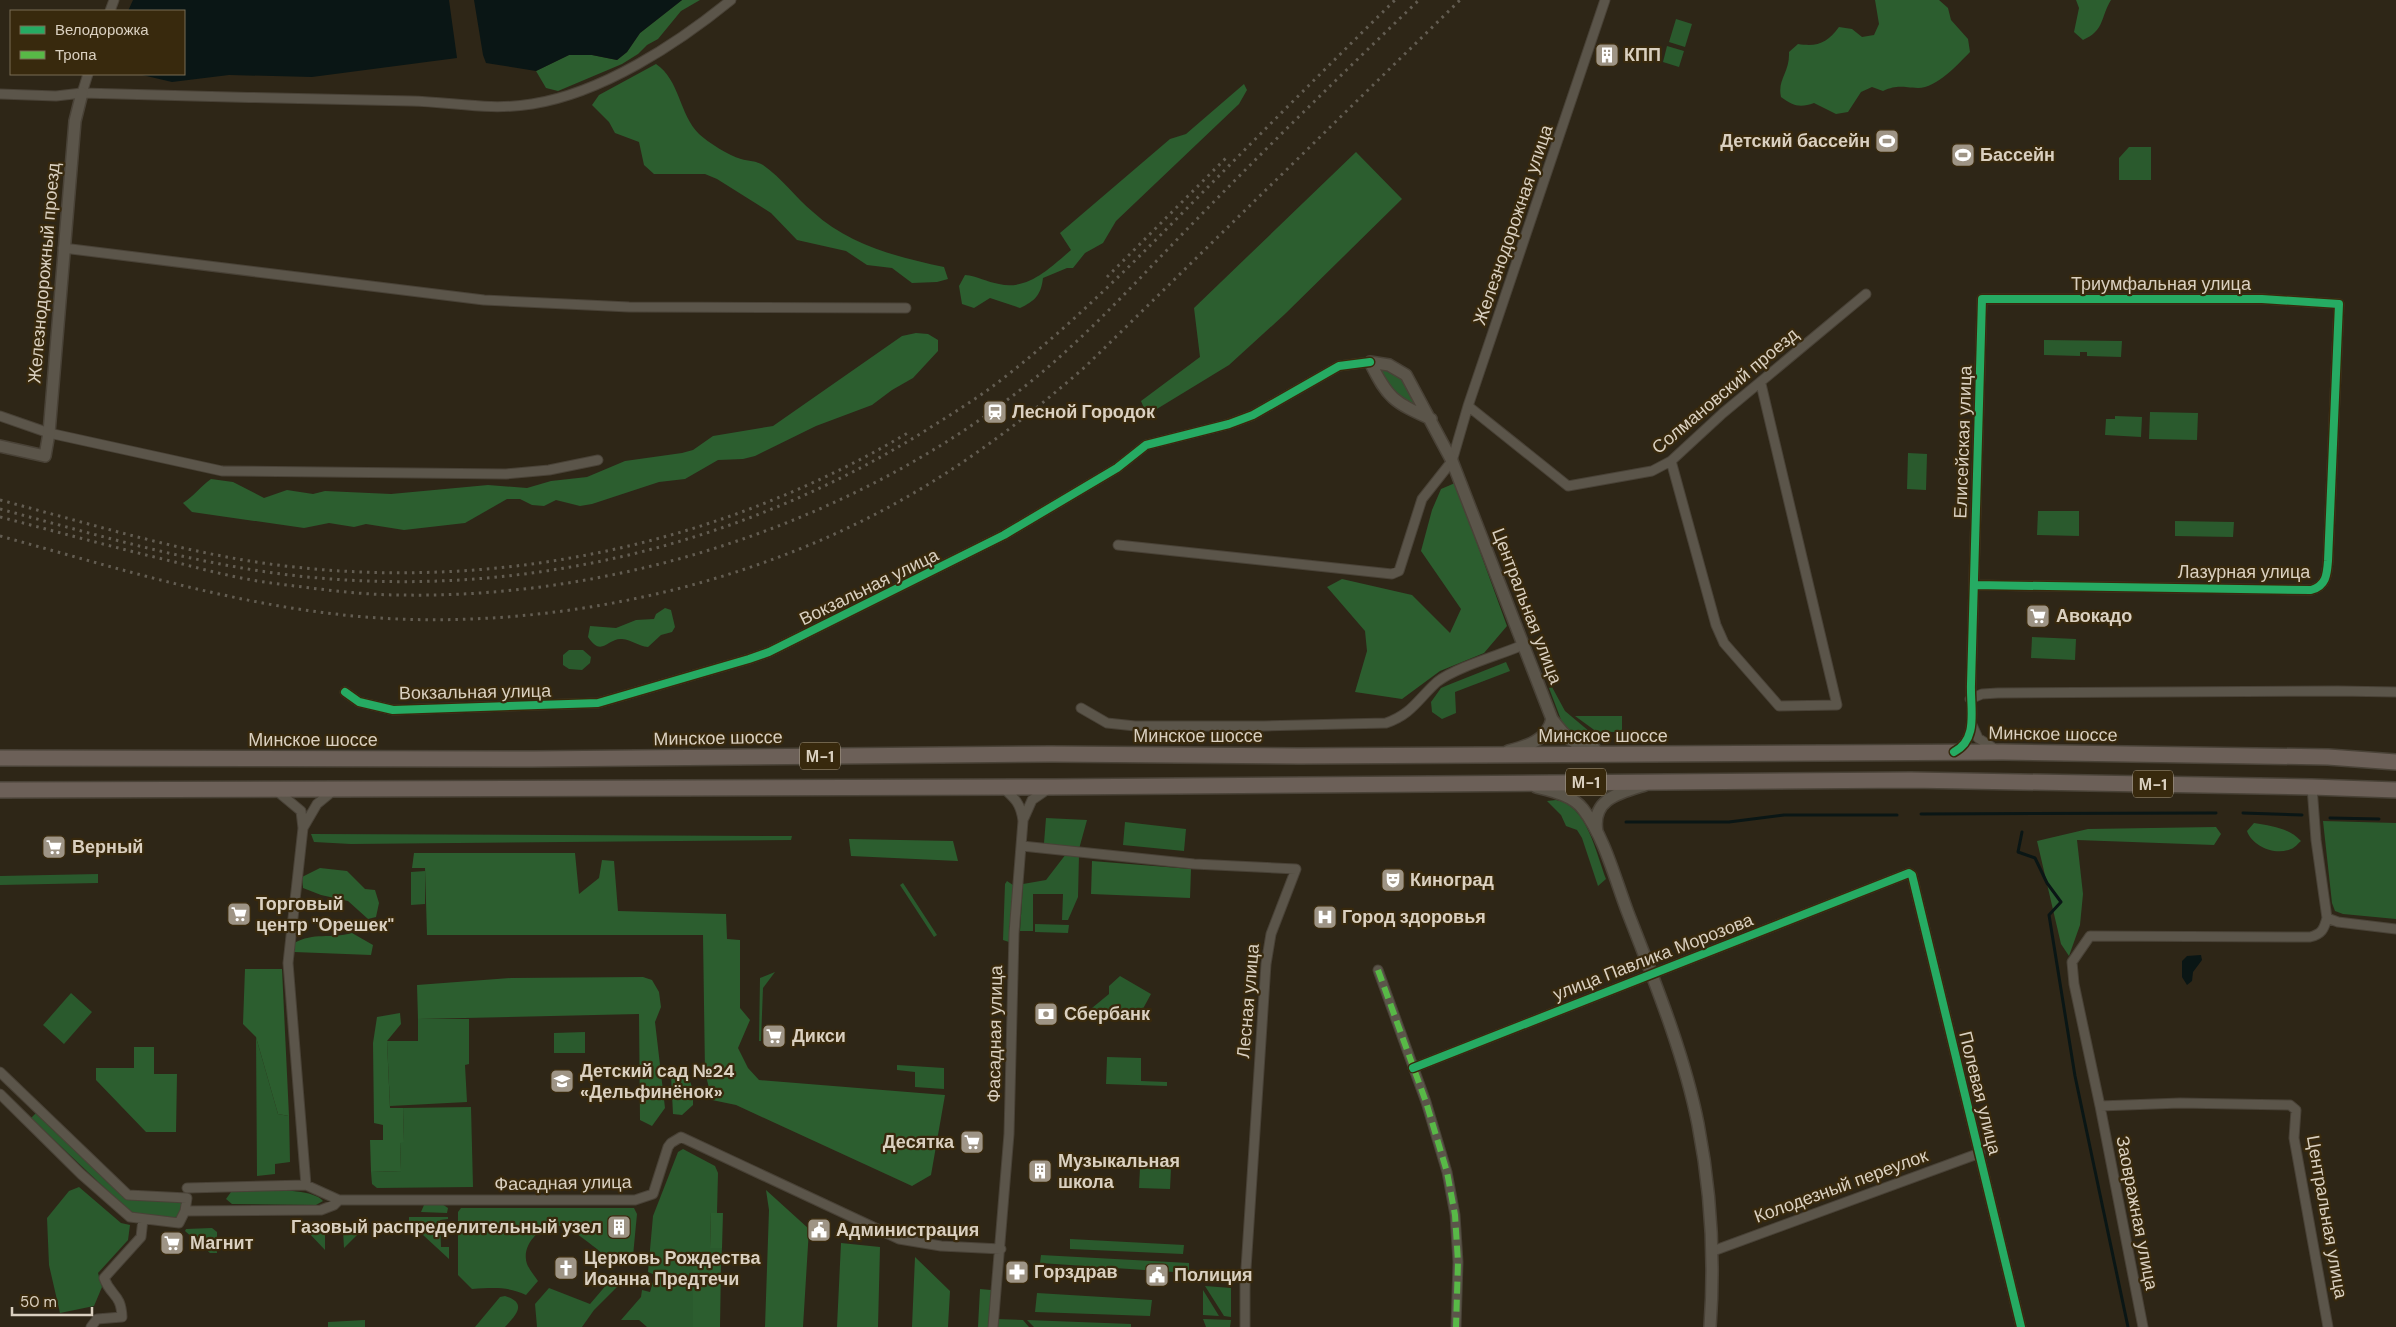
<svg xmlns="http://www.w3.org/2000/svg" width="2396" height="1327" font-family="'DM Sans',sans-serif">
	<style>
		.green { fill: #2a5a2d }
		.forest { fill: #2c5e2f }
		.water { fill: #0a1615 }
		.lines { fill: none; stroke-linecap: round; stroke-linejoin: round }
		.stream { stroke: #0a1615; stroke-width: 3 }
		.minor-casing { stroke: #494237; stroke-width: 11 }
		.tertiary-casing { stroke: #494237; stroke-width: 14 }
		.trunk-casing { stroke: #494237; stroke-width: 18 }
		.minor { stroke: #5b554a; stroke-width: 9 }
		.tertiary { stroke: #5b554a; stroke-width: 11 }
		.trunk { stroke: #6c6058; stroke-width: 15 }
		.rail { stroke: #635d52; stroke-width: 3; stroke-dasharray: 2.5 5; stroke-linecap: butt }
		.quiet { stroke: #58b947; stroke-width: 6; stroke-dasharray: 12 6; stroke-linecap: butt }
		.cycleway-casing { stroke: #38290d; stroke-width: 11 }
		.cycleway { stroke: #26ab63; stroke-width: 8 }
		.labels { text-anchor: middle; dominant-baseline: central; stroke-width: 4.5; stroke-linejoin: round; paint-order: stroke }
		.shield { fill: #38290d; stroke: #a99e8a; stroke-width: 1 }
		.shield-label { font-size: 16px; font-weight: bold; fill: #dad0c0 }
		.poi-label { font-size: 18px; font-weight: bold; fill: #dad0c0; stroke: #38290d; text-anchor: start }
		.street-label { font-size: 18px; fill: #dad0c0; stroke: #38290d }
	</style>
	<rect width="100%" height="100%" fill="#2e2617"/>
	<path class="green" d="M1676 19 1692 24 1685 47 1669 42Z
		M1667 46 1684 51 1679 67 1663 62Z
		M2129 147H2151V180H2119V158Z
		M2044 340 2122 341 2121 357 2087 356V352H2080V356L2044 355Z
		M1381 368 1401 378 1421 409 1395 397 1379 371Z
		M2150 412 2198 413 2197 440 2149 439Z
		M2115 416 2142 417 2141 437 2105 435 2106 419H2115Z
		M1908 453 1927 454 1926 490 1907 489Z
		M2038 511H2079V536L2037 535Z
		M2175 521 2234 522 2233 537 2175 536Z
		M2032 637 2076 639 2075 660 2031 658Z
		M569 650H583L591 657 590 663 582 670 569 669 563 665V655Z
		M1506 662 1510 671 1455 692 1456 713 1442 719 1432 712 1431 702 1441 688 1448 685Z
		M1552 687 1565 711 1596 737 1573 736 1563 725 1549 688Z
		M1575 716H1622V732H1597Z
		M1556 800C1587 805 1596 853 1606 879L1598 886 1582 838 1577 830 1566 826 1561 815 1547 801Z
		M1046 818 1087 820 1079 849 1044 843Z
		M2323 821 2396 823V919L2343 914 2335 911 2332 903Z
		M1125 822 1186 829 1184 851 1123 845Z
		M311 834 792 836 791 840 351 844 314 842Z
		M1066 854 1079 855 1078 897 1068 920H1062L1063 894H1033V931H1020L1023 884 1046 880Z
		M425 871V904L411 905V872Z
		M98 874V883L0 885V876Z
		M1007 881 1013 885 1012 939 1009 942 1003 940 1005 884Z
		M903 883 937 935 934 937 900 885Z
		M1035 924 1069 925 1068 933 1035 932Z
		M775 972 763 988 761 1041H759L760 978Z
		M1120 976 1151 994 1139 1016 1094 1014 1092 1008 1109 994V986Z
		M71 993 92 1012 64 1044 43 1025Z
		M418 1019H469V1064L465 1065 467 1102 390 1106 387 1041H418Z
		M585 1032V1053H554V1033Z
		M256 1037 278 1114 289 1116 290 1162 275 1164V1174L257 1176Z
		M1107 1057 1141 1058V1081L1167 1082V1086L1106 1084Z
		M897 1065 944 1068V1089L915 1087V1072L897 1070Z
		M471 1107 473 1187 377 1188 372 1184 371 1172 401 1171 400 1142H404L403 1108Z
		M37 1112 126 1198 181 1201V1210L176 1219 131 1213 31 1118Z
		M683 1149 715 1166 718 1173 717 1213H711L710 1248H722L721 1265 693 1264V1327H647L639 1320H621L641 1297 642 1290 650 1292 655 1275 648 1272 653 1216 678 1152Z
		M1140 1168 1171 1169 1170 1189 1139 1188Z
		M79 1187 121 1223 130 1225 128 1240 98 1273 102 1287 94 1306 60 1313 49 1265 47 1218 69 1191Z
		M267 1190C281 1190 314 1190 323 1201L316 1205 232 1204 226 1199 231 1192Z
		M442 1204 448 1208 447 1213 421 1212 424 1205Z
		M461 1208H634L637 1214 633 1256 613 1261C601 1253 576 1231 565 1227 544 1220 520 1244 527 1264 529 1269 534 1275 538 1281L526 1295C508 1286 492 1288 472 1289L458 1275V1212Z
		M409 1217H448V1219L440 1220 441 1247H449V1259L409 1222Z
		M212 1228 217 1232V1253H210L185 1231 186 1229Z
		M362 1230 344 1248 343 1231Z
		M307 1231H325V1250Z
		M1070 1239 1184 1245 1183 1254 1070 1249Z
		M1041 1255 1189 1263V1273L1040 1263Z
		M614 1276 627 1277 594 1310 582 1327H537L535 1304 549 1288 590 1304Z
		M1205 1286 1231 1288V1317L1224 1316Z
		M1203 1290 1219 1316 1203 1315Z
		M1037 1293 1152 1300 1150 1316 1035 1312Z
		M505 1296C528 1303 516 1315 505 1327H475L500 1297Z
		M995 1319 1023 1320 1029 1327H995Z
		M1203 1319 1231 1320 1230 1327H1206Z
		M365 1320V1327H328V1322Z
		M1027 1320 1131 1324V1327H1034Z"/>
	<path class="forest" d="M682 0H700L681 11 658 39 647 45 638 54 622 64 558 91 546 88 536 71 569 55H592L617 60 627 52 640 33Z
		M1875 0H1939L1948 8 1951 20 1968 39 1970 52C1958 64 1937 88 1918 88 1903 88 1899 84 1883 91L1872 87 1861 92 1848 112 1836 114 1814 103C1800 108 1793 106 1781 97 1777 79 1790 73 1789 52L1798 44C1818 47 1827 43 1839 27L1852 29 1862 37 1874 35 1879 24Z
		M2076 0H2111C2100 18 2105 30 2083 40L2074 32 2079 8Z
		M656 64C680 80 679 114 699 134 709 143 728 155 741 159 748 161 757 161 763 165 782 178 795 197 813 212 849 245 897 257 944 267L948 279 937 282 912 283 892 268 867 265 846 251 797 240 771 213 717 179 705 174H654L644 165 639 142 615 133 609 122 592 105 599 95Z
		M1244 84 1247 90 1239 104 1116 221 1103 243 1085 253 1073 268H1067L1043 278C1041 295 1035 301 1020 308L990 298 974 308 962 304 959 286 965 275C977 276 987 282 999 284 1028 291 1051 267 1071 250L1060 233 1170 139 1186 134Z
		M1356 152 1402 199 1285 314 1229 365 1147 415 1141 401 1200 357 1194 308Z
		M916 333 928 334 938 340V351L913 378 892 390 872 405 816 426 755 456 743 459 718 460 685 479 659 482 592 504 580 506 556 500 544 506 532 505 520 499H507L465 523 404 530 366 524 354 527 329 523 304 528 192 512 183 503C194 496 201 486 211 479L233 482 264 498 287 490 313 494 325 491 391 494 488 485 527 488 551 481 587 477 625 461 682 453 693 450 713 436 773 426 902 336Z
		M1455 483 1507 626 1484 653 1440 671 1402 699 1355 692 1367 651 1365 631 1327 587 1342 579 1412 595 1450 633 1461 609 1421 551 1432 510 1441 489Z
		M665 608 671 610 675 627 672 632 661 635 648 647C638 646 632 640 622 639 607 638 602 658 588 637L590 626 616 628 636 620 654 619 656 614Z
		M2254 823C2272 826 2289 828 2301 841 2298 843 2295 848 2291 849 2275 856 2252 846 2247 831Z
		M2216 827 2221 834 2214 845 2077 840 2083 894 2080 925 2069 956 2061 944 2037 841 2088 829Z
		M849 839 953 841 958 861 851 856Z
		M414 853H575L579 894 599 878 602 860 614 861 618 911 726 914 727 939 740 940V1008L750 1020 738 1048 748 1068 759 1080 945 1095 931 1175 912 1186 736 1105 712 1100 705 1072 703 935H427L425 868H412Z
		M1092 861 1191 869 1190 898 1091 894Z
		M320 868 347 871 365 889 375 890 379 903 376 917 368 919 348 901 321 895 303 888 302 877Z
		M352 933 373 945 371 955 294 952V943C314 932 330 939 352 933Z
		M245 969H282L289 1116 278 1114 256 1037 243 1024Z
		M643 977 652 980 659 992 661 1007 655 1022 665 1108 652 1126 640 1120 639 1014 418 1019 417 985 511 978Z
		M400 1013 401 1024 387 1041 390 1108H403L404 1142 400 1143 401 1171 371 1172 370 1140H383V1125L374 1123 373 1043 377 1017Z
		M134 1047H154V1074H177L176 1132H146L96 1080V1068H134Z
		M686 1072 693 1089V1105L682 1115 673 1114 671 1075Z
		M766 1190 809 1229 803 1327H765L769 1210Z
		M711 1213H723L722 1248H710Z
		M841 1243 880 1247 878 1327H837Z
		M915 1257 950 1291 948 1327H912Z
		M693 1264 721 1265 720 1327H693Z
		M980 1289 991 1290 989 1327H978Z"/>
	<path class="water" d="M133 0H449L457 58 312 77 229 75 172 82 138 74H184V11H128Z
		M474 0H682L640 33 627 52 617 60 592 55H569L536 71 486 63 483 55Z
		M2201 955 2202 960 2193 972 2192 981 2187 985 2182 977V961L2187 956Z"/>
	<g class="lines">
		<path class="stream" d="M2243 813 2302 815
			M1921 814 2216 813
			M2330 818 2379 819
			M1626 822H1729L1784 815H1897
			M2022 832 2018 852 2035 858 2047 883 2061 902 2049 915 2075 1076 2128 1327"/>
		<g class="minor-casing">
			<path id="minor" d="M110 11 114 0
				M82 93 88 74
				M0 94 56 96 82 93C192 96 301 99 411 101 453 102 489 111 532 104 602 93 677 44 731 0
				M63 248 484 300 629 307 906 308
				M1468 406 1568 486 1652 471 1671 461 1723 413 1866 294
				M0 416 49 433 222 471 506 474 549 470 598 460
				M1671 461 1716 625 1724 643 1779 706 1837 705 1761 384
				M1118 545 1392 574 1399 571 1422 499 1452 461 1468 406 1605 0
				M345 692 359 702 393 710 598 703 749 659 769 652 1004 535 1117 468 1146 445 1229 424 1253 415 1339 366 1370 362
				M1970 699 1982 694 1998 693 2338 691 2396 692
				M1081 708 1107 723 1135 726H1264L1386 723C1412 714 1418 699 1437 682 1456 667 1500 655 1523 645
				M1972 725 1978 738 1995 749
				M1955 751C1979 739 1970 706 1971 684L1982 299H2262L2339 304 2328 561C2327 575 2326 586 2311 590L1974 585
				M2312 787 2316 840 2327 918C2324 929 2322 934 2310 937L2090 936 2072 962 2074 984 2100 1106 2180 1103 2290 1105 2296 1110 2294 1138 2328 1327
				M277 791 301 811 303 828 288 963 306 1185
				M1024 818 1032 800 1048 789
				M303 828 317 804 334 790
				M1022 846 1194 864 1296 869 1271 934 1266 964 1245 1284V1327
				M2327 918 2338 922 2396 929
				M1378 970 1426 1102 1447 1172 1455 1215 1458 1262 1456 1327
				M1413 1068 1909 873 1912 875 2021 1327
				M0 1072 128 1195 187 1198 185 1211 179 1223 130 1217 81 1174 0 1094
				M2100 1106 2143 1327
				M187 1188 306 1185 339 1200H635L653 1194 668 1147 671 1143 681 1137 899 1239 941 1246 1001 1249
				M185 1211 321 1210 334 1205 339 1200
				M1713 1251 1980 1153
				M91 1327 97 1319 122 1317C121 1293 111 1297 104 1278L141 1237 143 1219
				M993 1327 1009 1134 1014 933 1023 821C1021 804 1015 798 1002 787"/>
		</g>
		<g class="tertiary-casing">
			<path id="tertiary" d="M1431 419C1394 402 1388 399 1370 362L1389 365 1406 375 1452 461 1552 719C1565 736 1573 746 1595 749
				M0 446 45 456 49 433 75 121 82 93
				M1508 751C1528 746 1547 740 1552 719
				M1536 787C1552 791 1572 795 1583 809 1605 838 1615 879 1628 913 1654 980 1684 1053 1698 1124 1711 1191 1715 1259 1710 1327
				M1597 832C1591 799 1619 793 1645 785"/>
		</g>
		<g class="trunk-casing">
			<path id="trunk" d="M0 758 533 759 1051 754 1299 756 2002 752 2328 757 2396 762
				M0 790 1053 787 1911 780 2312 787 2396 790"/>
		</g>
		<use href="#minor" class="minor"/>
		<use href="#tertiary" class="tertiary"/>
		<use href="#trunk" class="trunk"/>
		<path class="rail" d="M1107 277 1229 155
			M0 500C91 524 184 553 277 565 497 593 721 545 911 431
			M0 509C90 533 181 560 274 573 502 604 734 551 928 429 953 413 978 398 1001 380 1076 322 1142 254 1207 188 1269 125 1332 62 1395 0
			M0 517C58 532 116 548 175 562 209 571 244 580 279 584 319 589 361 595 401 595 626 599 867 518 1040 374 1096 327 1146 271 1197 219 1270 144 1344 72 1419 0
			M0 536C110 566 221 601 335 614 521 636 734 594 898 502 966 464 1028 417 1086 366L1460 0"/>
		<path class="quiet" d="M1378 970 1426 1102 1447 1172 1455 1215 1458 1262 1456 1327"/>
		<g class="cycleway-casing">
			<path id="cycleway" d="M345 692 359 702 393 710 598 703 749 659 769 652 1004 535 1117 468 1146 445 1229 424 1253 415 1339 366 1370 362
				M1954 752C1979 739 1970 709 1971 684L1982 299H2262L2339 304 2328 561C2327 575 2326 586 2311 590L1974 585
				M1413 1068 1909 873 1912 875 2021 1327"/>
		</g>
		<use href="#cycleway" class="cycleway"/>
	</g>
	<defs>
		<g id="building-square" transform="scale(1.25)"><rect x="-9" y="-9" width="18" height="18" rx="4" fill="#9e9485" stroke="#38290d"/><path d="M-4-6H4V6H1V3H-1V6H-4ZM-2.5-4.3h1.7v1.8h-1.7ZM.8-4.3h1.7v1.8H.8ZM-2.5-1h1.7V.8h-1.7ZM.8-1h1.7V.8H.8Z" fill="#fff"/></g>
		<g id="stadium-square" transform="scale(1.25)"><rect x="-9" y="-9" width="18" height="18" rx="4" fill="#9e9485" stroke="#38290d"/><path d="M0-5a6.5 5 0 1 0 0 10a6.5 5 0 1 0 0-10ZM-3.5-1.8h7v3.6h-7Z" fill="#fff"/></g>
		<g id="station-square" transform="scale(1.25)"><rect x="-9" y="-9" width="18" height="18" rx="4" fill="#9e9485" stroke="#38290d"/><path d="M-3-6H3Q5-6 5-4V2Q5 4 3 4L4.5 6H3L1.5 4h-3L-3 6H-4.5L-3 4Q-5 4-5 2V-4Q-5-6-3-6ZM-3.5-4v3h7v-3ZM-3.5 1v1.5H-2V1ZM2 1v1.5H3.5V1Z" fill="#fff"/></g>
		<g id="supermarket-square" transform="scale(1.25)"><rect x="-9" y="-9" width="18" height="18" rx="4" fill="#9e9485" stroke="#38290d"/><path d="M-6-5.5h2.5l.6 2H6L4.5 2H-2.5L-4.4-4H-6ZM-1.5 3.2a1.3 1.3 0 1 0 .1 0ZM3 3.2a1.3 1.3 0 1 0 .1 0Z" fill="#fff"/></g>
		<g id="theatre-square" transform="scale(1.25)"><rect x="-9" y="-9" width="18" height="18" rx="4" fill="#9e9485" stroke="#38290d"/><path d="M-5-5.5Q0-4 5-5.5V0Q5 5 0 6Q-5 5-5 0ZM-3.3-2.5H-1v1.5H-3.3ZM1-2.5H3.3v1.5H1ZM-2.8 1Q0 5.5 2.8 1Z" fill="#fff"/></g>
		<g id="hospital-square" transform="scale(1.25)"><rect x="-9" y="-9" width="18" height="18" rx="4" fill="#9e9485" stroke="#38290d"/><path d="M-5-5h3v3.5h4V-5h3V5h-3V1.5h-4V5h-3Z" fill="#fff"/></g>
		<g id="bank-square" transform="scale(1.25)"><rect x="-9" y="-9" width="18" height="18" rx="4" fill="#9e9485" stroke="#38290d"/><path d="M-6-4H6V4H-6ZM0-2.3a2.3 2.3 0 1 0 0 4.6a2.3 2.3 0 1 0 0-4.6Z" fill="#fff"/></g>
		<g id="school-square" transform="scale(1.25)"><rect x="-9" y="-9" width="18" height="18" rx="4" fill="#9e9485" stroke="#38290d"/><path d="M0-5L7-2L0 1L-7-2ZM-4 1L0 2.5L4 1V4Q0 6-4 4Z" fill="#fff"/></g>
		<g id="civic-square" transform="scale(1.25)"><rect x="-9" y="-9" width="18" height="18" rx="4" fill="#9e9485" stroke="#38290d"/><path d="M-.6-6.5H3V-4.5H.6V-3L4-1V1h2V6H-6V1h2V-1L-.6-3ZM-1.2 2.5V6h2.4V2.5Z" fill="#fff"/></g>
		<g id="church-square" transform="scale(1.25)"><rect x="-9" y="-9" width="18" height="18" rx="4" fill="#9e9485" stroke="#38290d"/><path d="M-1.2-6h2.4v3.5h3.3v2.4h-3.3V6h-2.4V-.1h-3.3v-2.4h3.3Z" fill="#fff"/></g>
		<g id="pharmacy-square" transform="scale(1.25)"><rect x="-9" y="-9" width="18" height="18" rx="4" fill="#9e9485" stroke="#38290d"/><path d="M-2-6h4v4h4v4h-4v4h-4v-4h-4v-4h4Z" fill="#fff"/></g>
	</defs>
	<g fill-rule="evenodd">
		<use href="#building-square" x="1607" y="55"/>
		<use href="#stadium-square" x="1887" y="141"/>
		<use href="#stadium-square" x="1963" y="155"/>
		<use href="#station-square" x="995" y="412"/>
		<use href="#supermarket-square" x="2038" y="616"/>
		<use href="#supermarket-square" x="54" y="847"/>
		<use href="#theatre-square" x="1393" y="880"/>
		<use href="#supermarket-square" x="239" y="914"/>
		<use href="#hospital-square" x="1325" y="917"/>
		<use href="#bank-square" x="1046" y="1014"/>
		<use href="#supermarket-square" x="774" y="1036"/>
		<use href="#school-square" x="562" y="1081"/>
		<use href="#supermarket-square" x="972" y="1142"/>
		<use href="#building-square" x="1040" y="1171"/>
		<use href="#building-square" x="619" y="1227"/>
		<use href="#civic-square" x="819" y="1230"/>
		<use href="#supermarket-square" x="172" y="1243"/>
		<use href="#church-square" x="566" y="1268"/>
		<use href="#pharmacy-square" x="1017" y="1272"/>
		<use href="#civic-square" x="1157" y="1275"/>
	</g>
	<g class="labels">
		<g class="shield">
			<rect x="800" y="742.5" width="40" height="27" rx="4"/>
			<rect x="1566" y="768.5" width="40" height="27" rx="4"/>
			<rect x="2133" y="770.5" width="40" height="27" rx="4"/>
		</g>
		<g class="shield-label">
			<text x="820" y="756">М-1</text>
			<text x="1586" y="782">М-1</text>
			<text x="2153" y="784">М-1</text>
		</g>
		<g class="poi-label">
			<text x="1624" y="55">КПП</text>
			<text x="1870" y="141" text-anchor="end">Детский бассейн</text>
			<text x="1980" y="155">Бассейн</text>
			<text x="1012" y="412">Лесной Городок</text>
			<text x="2056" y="616">Авокадо</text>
			<text x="72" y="847">Верный</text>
			<text x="1410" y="880">Киноград</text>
			<text x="256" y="904">Торговый<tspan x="256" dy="21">центр "Орешек"</tspan></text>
			<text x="1342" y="917">Город здоровья</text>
			<text x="1064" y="1014">Сбербанк</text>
			<text x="792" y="1036">Дикси</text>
			<text x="580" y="1071">Детский сад №24<tspan x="580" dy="21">«Дельфинёнок»</tspan></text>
			<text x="954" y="1142" text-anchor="end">Десятка</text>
			<text x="1058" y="1161">Музыкальная<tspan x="1058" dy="21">школа</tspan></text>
			<text x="602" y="1227" text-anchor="end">Газовый распределительный узел</text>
			<text x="836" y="1230">Администрация</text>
			<text x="190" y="1243">Магнит</text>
			<text x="584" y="1258">Церковь Рождества<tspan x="584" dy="21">Иоанна Предтечи</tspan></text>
			<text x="1034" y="1272">Горздрав</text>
			<text x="1174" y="1275">Полиция</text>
		</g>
		<g class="street-label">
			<text transform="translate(1513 225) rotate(-71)">Железнодорожная улица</text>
			<text transform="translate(44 273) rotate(-85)">Железнодорожный проезд</text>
			<text x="2161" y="284">Триумфальная улица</text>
			<text transform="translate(1725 391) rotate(-40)">Солмановский проезд</text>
			<text transform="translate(1963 442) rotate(-88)">Елисейская улица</text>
			<text x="2244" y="572">Лазурная улица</text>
			<text transform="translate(869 587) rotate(-26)">Вокзальная улица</text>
			<text transform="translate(1527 606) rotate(69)">Центральная улица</text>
			<text transform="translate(475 692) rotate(-1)">Вокзальная улица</text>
			<text transform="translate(2053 734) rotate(1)">Минское шоссе</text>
			<text x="1198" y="736">Минское шоссе</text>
			<text x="1603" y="736">Минское шоссе</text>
			<text transform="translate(718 738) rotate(-1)">Минское шоссе</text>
			<text x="313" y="740">Минское шоссе</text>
			<text transform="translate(1653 957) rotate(-21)">улица Павлика Морозова</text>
			<text transform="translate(1248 1001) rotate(-85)">Лесная улица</text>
			<text transform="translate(995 1034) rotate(-89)">Фасадная улица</text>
			<text transform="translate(1980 1093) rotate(76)">Полевая улица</text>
			<text transform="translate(563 1183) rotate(-1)">Фасадная улица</text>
			<text transform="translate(1841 1186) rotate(-20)">Колодезный переулок</text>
			<text transform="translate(2137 1213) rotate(79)">Заовражная улица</text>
			<text transform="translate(2327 1217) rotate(80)">Центральная улица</text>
		</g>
	</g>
	<rect x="10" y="10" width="175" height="65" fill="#38290d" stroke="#796c55"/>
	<rect x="20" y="26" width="25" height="8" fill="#26ab63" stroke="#796c55"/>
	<text x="55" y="35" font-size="15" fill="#dad0c0">Велодорожка</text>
	<rect x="20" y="51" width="25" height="8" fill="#58b947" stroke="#796c55"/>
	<text x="55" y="60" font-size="15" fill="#dad0c0">Тропа</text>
	<path d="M12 1307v8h80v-8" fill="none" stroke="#dad0c0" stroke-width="2.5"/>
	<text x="20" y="1307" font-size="15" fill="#dad0c0" stroke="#38290d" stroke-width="4" paint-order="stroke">50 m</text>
</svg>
